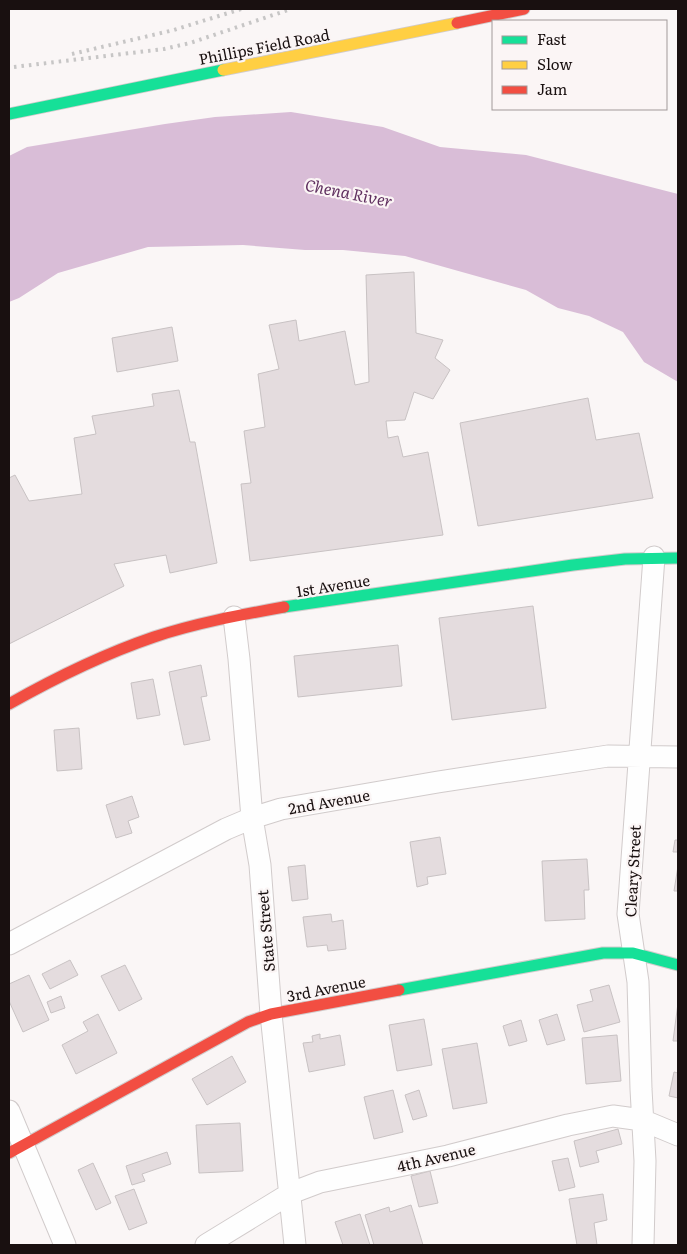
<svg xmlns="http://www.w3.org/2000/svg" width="687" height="1254" font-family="Literata,serif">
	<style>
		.water { fill: #d9bdd7 }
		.building { fill: #e4dcde; stroke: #c8c2c3 }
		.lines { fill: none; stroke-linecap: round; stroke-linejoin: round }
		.street-casing { stroke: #d1cbcb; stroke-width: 23 }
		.fast-casing { stroke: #d1cbcb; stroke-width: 13 }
		.slow-casing { stroke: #d1cbcb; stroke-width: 13 }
		.jam-casing { stroke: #d1cbcb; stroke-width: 13 }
		.street { stroke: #fefefe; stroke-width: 21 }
		.fast { stroke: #16e098; stroke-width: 11 }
		.slow { stroke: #ffcf43; stroke-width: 11 }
		.jam { stroke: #f24e42; stroke-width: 11 }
		.rail { stroke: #c7c6c6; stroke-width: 4; stroke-dasharray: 2.5 5; stroke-linecap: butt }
		.labels { text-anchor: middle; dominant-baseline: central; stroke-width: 4.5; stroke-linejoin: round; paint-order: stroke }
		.street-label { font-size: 15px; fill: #191010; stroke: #fbf5f5 }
		.water-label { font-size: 16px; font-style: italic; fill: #5f2f5f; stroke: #fbf5f5 }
	</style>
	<rect width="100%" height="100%" fill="#faf6f6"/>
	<path class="water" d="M291 112 383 127 440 147 526 155 678 194V382L644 362 623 332 589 316 558 308 526 290 405 256 343 250H305L243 245 148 247 58 273 19 298 9 302V156L27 147 165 124 215 117Z"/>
	<path class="building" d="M414 272 416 333 443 340 435 358 450 370 433 399 414 392 405 420 386 421 388 438 398 436 403 457 428 452 443 535 250 561 241 484 251 483 244 431 265 427 258 374 279 369 269 325 296 320 299 341 345 331 355 385 369 382 366 275Z
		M172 327 178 361 117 372 112 338Z
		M179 390 190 442H195L217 563 170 573 166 555 114 564 124 586 9 644V478L15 475 29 501 82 494 74 438 96 434 92 416 154 406 152 394Z
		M588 398 596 440 639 433 653 498 478 526 460 423Z
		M533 606 546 708 452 720 439 618Z
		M398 645 402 686 298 697 294 656Z
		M201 665 207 696 201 697 210 740 184 745 169 672Z
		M153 679 160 715 137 719 131 683Z
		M79 728 82 769 57 771 54 730Z
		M132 796 139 817 128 821 132 833 116 838 106 805Z
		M440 837 446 874 427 877 428 884 417 887 410 842Z
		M675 840H678V852H673Z
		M587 859 589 890H584L585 919 545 921 542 861Z
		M305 865 308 899 292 901 288 867Z
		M678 866V891H674Z
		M331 914 332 922 343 920 346 949 328 951 327 945 307 947 303 917Z
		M70 960 78 975 50 989 42 974Z
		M125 965 142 999 119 1011 101 976Z
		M29 975 49 1020 23 1032 9 1001V984Z
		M609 985 620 1022 584 1032 577 1005 593 1001 590 990Z
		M61 996 65 1008 51 1013 47 1002Z
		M678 1003V1041H673Z
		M98 1014 117 1053 76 1074 62 1045 88 1031 83 1022Z
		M557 1014 565 1040 547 1045 539 1020Z
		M424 1019 432 1065 397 1071 389 1025Z
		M521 1020 527 1041 509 1046 503 1026Z
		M320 1034V1039L340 1035 345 1065 309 1072 303 1043 313 1042 312 1036Z
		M617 1035 621 1081 586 1084 582 1038Z
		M477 1043 487 1103 453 1109 442 1049Z
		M232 1056 246 1082 207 1105 192 1079Z
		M674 1072 678 1073V1098L669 1096Z
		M393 1090 403 1132 374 1139 364 1097Z
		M419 1090 427 1116 413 1120 405 1095Z
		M240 1123 243 1171 199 1173 196 1125Z
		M618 1129 622 1144 596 1151 599 1162 580 1167 574 1141Z
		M167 1152 171 1164 142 1174 145 1181 132 1185 126 1166Z
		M568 1158 575 1187 559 1191 552 1161Z
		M93 1163 111 1203 96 1210 78 1170Z
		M430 1171 438 1203 419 1207 411 1176Z
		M134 1189 147 1223 129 1230 115 1196Z
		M603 1194 607 1220 594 1223 597 1245H577L569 1199Z
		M411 1205 423 1245H374L365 1215 389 1207 390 1212Z
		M360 1214 370 1245H343L335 1222Z"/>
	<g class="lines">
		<g class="street-casing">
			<path id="street" d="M234 617 239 659 252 818 260 865 271 1014 295 1245
				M9 944 226 829 252 818 281 809 438 782 608 756 678 757
				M9 1111 65 1245
				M206 1245 291 1193 320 1182 448 1156 568 1125 613 1116 642 1120 678 1135
				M643 1245 645 1161 641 1089 638 982 628 914 654 557"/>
		</g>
		<g class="fast-casing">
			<path id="fast" d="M9 114 223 70
				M284 607 573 565 625 559 678 558
				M399 990 603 953H633L678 965"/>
		</g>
		<g class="slow-casing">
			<path id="slow" d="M223 70 457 23"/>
		</g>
		<g class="jam-casing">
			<path id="jam" d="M457 23 524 9
				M9 704C55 678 104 654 154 637 196 623 240 615 284 607
				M9 1153 248 1022 271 1014 399 990"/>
		</g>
		<use href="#street" class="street"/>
		<use href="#fast" class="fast"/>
		<use href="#slow" class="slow"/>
		<use href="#jam" class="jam"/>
		<path class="rail" d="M72 54 174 30 241 9
			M14 67 164 49 190 43 291 9"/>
	</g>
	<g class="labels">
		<g class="street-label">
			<text transform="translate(264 46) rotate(-11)">Phillips Field Road</text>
			<text transform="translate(333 585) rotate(-9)">1st Avenue</text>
			<text transform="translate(329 801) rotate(-10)">2nd Avenue</text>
			<text transform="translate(632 871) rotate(-87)">Cleary Street</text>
			<text transform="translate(265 931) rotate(-95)">State Street</text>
			<text transform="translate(326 988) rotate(-11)">3rd Avenue</text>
			<text transform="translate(436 1157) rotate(-13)">4th Avenue</text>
		</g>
		<g class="water-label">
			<text transform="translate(349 192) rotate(11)">Chena River</text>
		</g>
	</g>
	<rect width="687" height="1254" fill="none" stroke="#191010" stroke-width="20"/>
	<rect x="492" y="20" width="175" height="90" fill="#fbf5f5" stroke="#a19999"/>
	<rect x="502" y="36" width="25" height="8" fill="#16e098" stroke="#a19999"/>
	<text x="537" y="45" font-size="15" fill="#191010">Fast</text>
	<rect x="502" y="61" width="25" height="8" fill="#ffcf43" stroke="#a19999"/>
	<text x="537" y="70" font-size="15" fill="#191010">Slow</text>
	<rect x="502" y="86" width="25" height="8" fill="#f24e42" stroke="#a19999"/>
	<text x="537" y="95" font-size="15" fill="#191010">Jam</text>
</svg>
